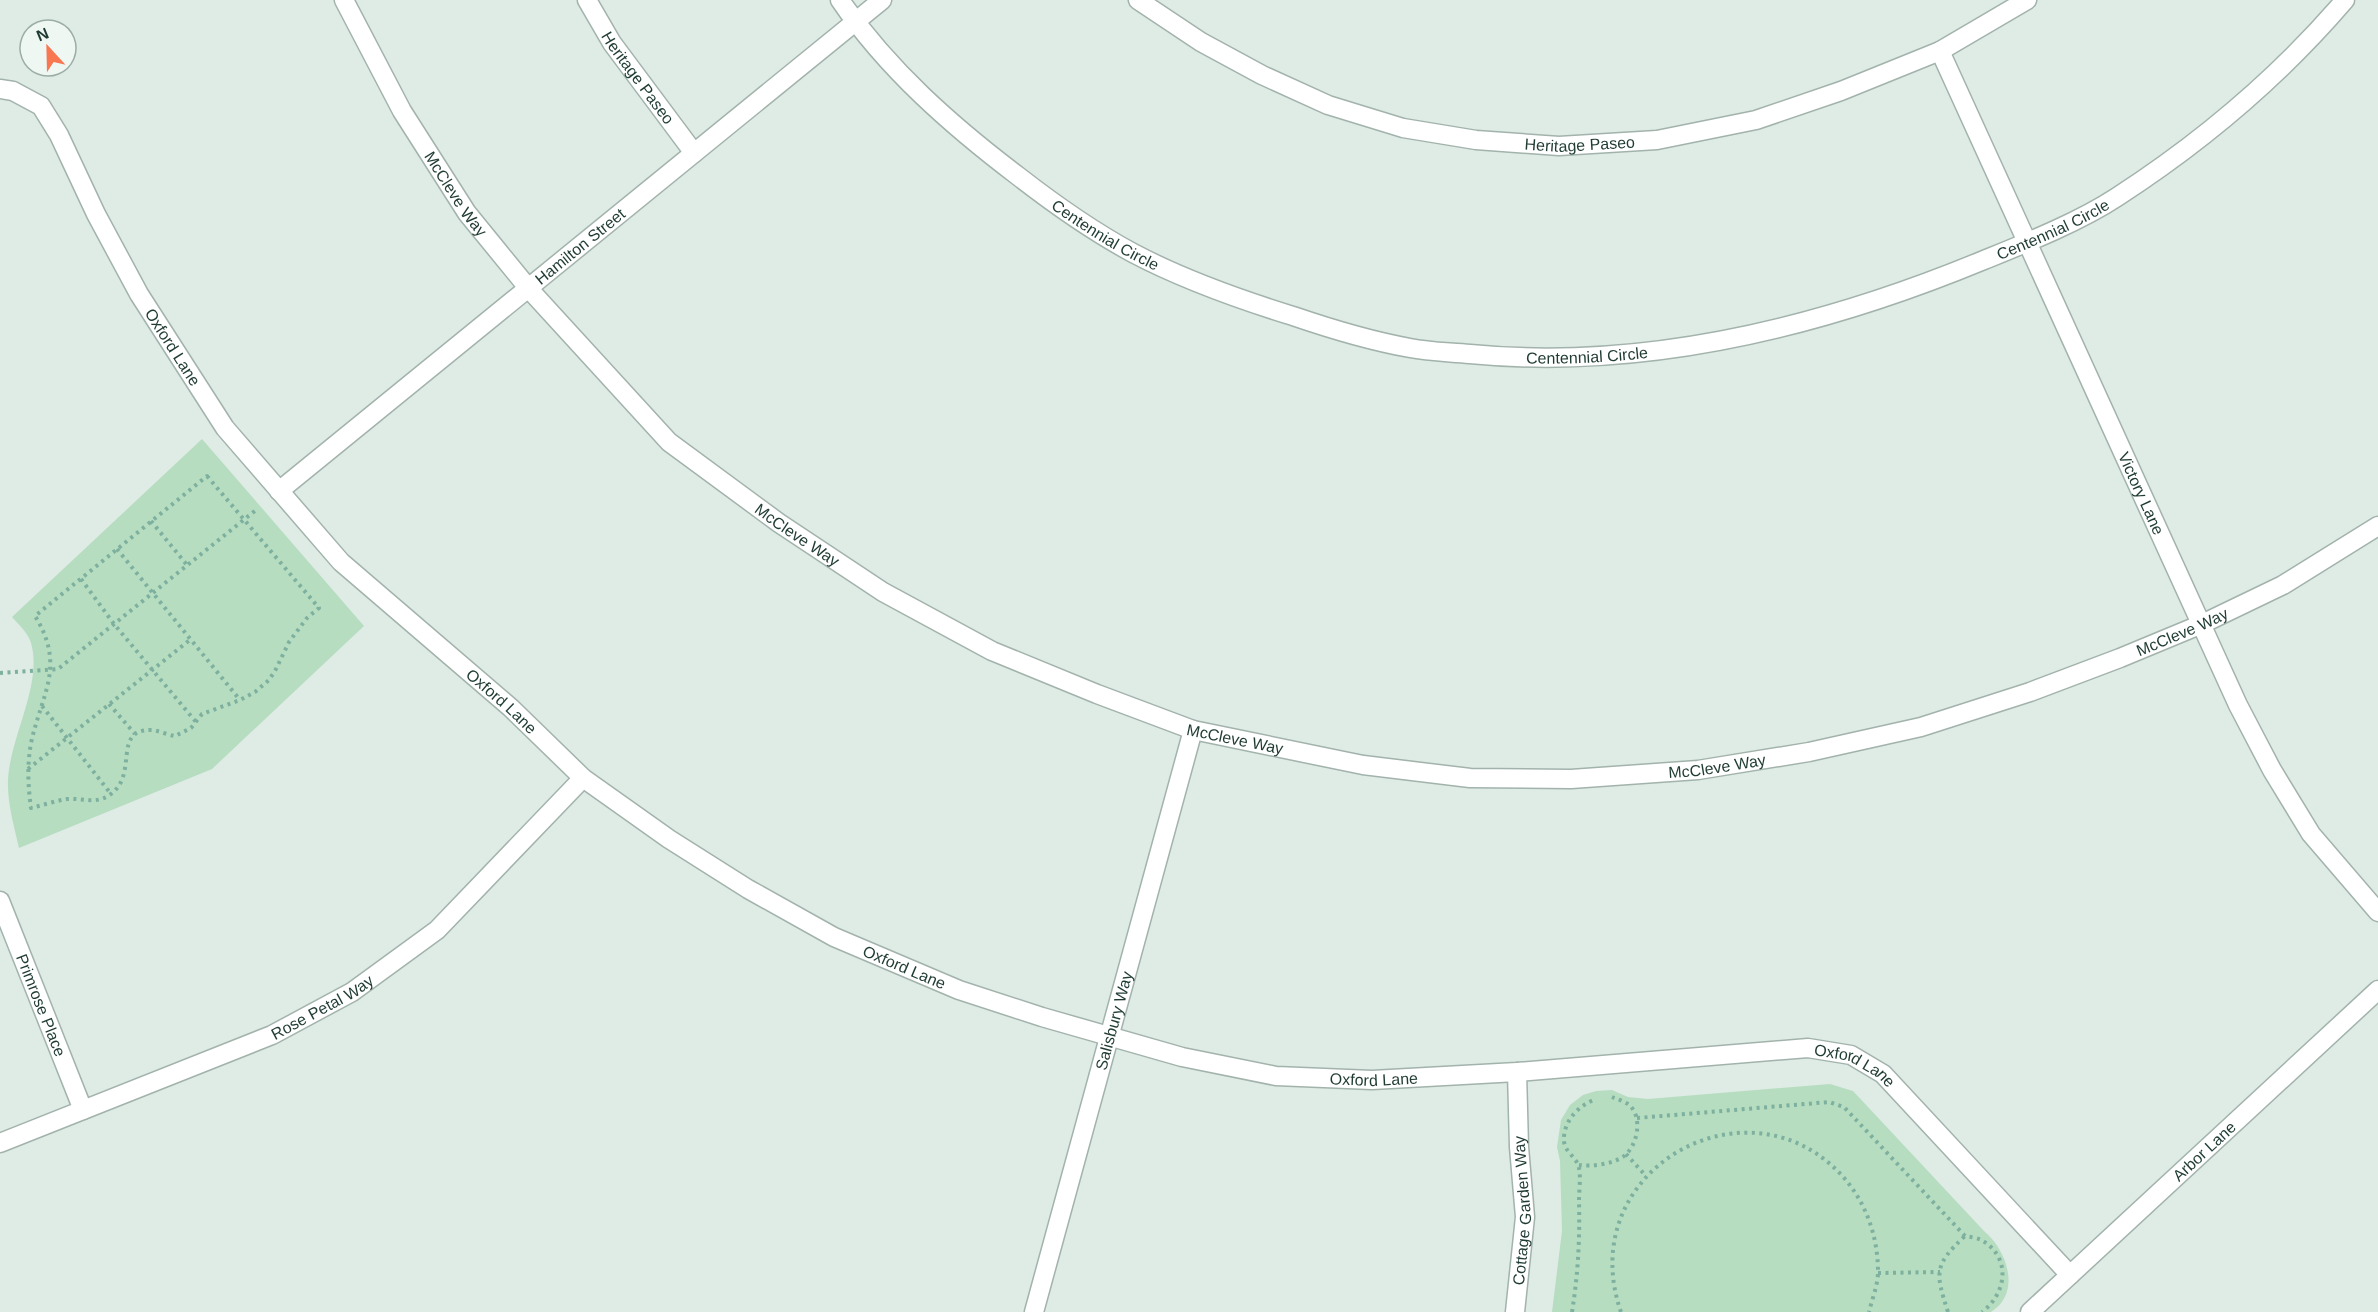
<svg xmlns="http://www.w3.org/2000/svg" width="2378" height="1312" font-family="Helvetica,sans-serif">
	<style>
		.green { fill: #b6ddc0 }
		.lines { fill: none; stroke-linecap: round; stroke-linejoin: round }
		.minor-casing { stroke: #a2b3ac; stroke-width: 21 }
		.path { stroke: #7eb09f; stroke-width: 4; stroke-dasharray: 3 4.5; stroke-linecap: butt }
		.minor { stroke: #fff; stroke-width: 18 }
		.labels { text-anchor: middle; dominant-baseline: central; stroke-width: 4.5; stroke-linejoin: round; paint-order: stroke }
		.street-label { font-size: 16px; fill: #1f3b33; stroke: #eff7f3 }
	</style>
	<rect width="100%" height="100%" fill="#dfebe5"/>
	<path class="green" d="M202 439 364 626 212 769 19 848C14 826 7 802 8 780 10 737 43 684 31 643 28 633 19 625 12 617Z
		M1830 1084 1853 1091 1984 1231C2007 1250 2022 1293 1991 1312H1552L1562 1231 1560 1161 1557 1147 1561 1120 1570 1105 1583 1095 1596 1091 1612 1090 1628 1097 1648 1099Z"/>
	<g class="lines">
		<g class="minor-casing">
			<g id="minor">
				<path id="s1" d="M344 0 402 111 467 213 529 289 669 442 779 523 883 592 992 651 1097 694 1193 730 1363 765 1470 778 1571 779 1698 770 1809 752 1921 727 2030 692 2120 658 2202 624 2283 585 2378 526"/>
				<path id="s2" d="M587 0 612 43 694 153"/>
				<path id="s3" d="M840 0C887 69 952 126 1018 176 1054 204 1092 231 1133 253 1184 280 1238 299 1293 316 1331 329 1371 341 1410 348 1430 352 1450 352 1470 354 1646 371 1822 327 1984 260 2026 243 2079 222 2117 197 2202 142 2279 77 2345 0"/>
				<path id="s4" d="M1138 0 1201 42 1262 75 1328 105 1403 128 1476 140 1559 146 1657 140 1756 120 1841 91 1940 51 2027 0"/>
				<path id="s5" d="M1940 51 2238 705 2272 770 2311 834 2378 912"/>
				<path id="s6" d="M0 89 13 91 41 106 59 135 96 214 139 294 225 428 341 562 511 708 583 778 669 839 748 889 834 937 959 990 1042 1017 1182 1057 1276 1076 1372 1080 1517 1072 1808 1048 1851 1055 1883 1074 2070 1275"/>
				<path id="s7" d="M279 491 882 0"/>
				<path id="s8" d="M0 901 83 1110"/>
				<path id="s9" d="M0 1143 272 1035 352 992 437 930 583 778"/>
				<path id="s10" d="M1034 1312 1193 730"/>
				<path id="s11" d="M1515 1312 1525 1217 1519 1147 1517 1072"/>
				<path id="s12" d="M2030 1312 2378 990"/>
			</g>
		</g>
		<path class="path" d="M207 476 319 608 307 618 289 642 276 669 269 680 255 692 240 700 202 714 191 728 175 736C168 735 160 731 152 730 110 729 141 776 108 796 95 804 82 798 67 799 55 801 43 805 31 808 28 786 27 765 31 743 42 693 66 666 35 616Z
			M151 521 187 565
			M117 549 240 700
			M81 579 114 624 196 722
			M0 673 58 669 256 510
			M109 704 135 734
			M42 706 111 794
			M28 769 191 639
			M1637 1118 1829 1102 1844 1107 1965 1236C1971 1237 1978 1238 1983 1241 2012 1259 2006 1294 1982 1312
			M1626 1154 1646 1176
			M1579 1165C1592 1167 1613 1164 1624 1156 1637 1146 1642 1121 1632 1108 1628 1102 1619 1100 1612 1097
			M1878 1273 1940 1272
			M1572 1312C1578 1275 1580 1238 1579 1200 1579 1190 1581 1178 1579 1168 1577 1156 1562 1152 1564 1136 1566 1118 1580 1105 1596 1099
			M1621 1312C1571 1169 1751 1070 1845 1179 1867 1205 1878 1238 1878 1272 1878 1285 1872 1299 1869 1312
			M1948 1312C1935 1272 1934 1265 1965 1236"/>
		<use href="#minor" class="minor"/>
	</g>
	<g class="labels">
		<g class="street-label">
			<text stroke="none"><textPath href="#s2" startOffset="93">Heritage Paseo</textPath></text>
			<text stroke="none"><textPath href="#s4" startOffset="474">Heritage Paseo</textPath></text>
			<text stroke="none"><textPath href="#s1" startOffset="224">McCleve Way</textPath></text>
			<text stroke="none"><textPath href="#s3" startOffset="1347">Centennial Circle</textPath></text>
			<text stroke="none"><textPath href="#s3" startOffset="357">Centennial Circle</textPath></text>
			<text stroke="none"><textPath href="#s7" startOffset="388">Hamilton Street</textPath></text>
			<text stroke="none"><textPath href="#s6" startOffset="320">Oxford Lane</textPath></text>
			<text stroke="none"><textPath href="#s3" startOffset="861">Centennial Circle</textPath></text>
			<text stroke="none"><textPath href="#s5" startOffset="486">Victory Lane</textPath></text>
			<text stroke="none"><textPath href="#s1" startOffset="710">McCleve Way</textPath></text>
			<text stroke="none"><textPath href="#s1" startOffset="2168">McCleve Way</textPath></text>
			<text stroke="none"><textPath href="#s6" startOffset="806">Oxford Lane</textPath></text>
			<text stroke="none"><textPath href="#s1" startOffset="1196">McCleve Way</textPath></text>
			<text stroke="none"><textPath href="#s1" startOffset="1682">McCleve Way</textPath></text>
			<text stroke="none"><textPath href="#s6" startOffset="1292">Oxford Lane</textPath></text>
			<text stroke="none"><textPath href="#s8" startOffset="112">Primrose Place</textPath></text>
			<text stroke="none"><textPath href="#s9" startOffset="350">Rose Petal Way</textPath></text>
			<text stroke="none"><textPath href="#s10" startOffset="302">Salisbury Way</textPath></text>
			<text stroke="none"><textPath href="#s6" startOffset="2264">Oxford Lane</textPath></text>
			<text stroke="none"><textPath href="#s6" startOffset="1778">Oxford Lane</textPath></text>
			<text stroke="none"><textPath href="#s12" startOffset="237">Arbor Lane</textPath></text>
			<text stroke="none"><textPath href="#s11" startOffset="102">Cottage Garden Way</textPath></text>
		</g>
	</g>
	<g transform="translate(48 48) rotate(338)"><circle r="28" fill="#eff7f3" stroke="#9caca6" stroke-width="1.5"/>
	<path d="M0-4.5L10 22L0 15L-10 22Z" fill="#f87650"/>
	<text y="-9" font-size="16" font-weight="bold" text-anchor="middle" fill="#1f3b33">N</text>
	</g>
</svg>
